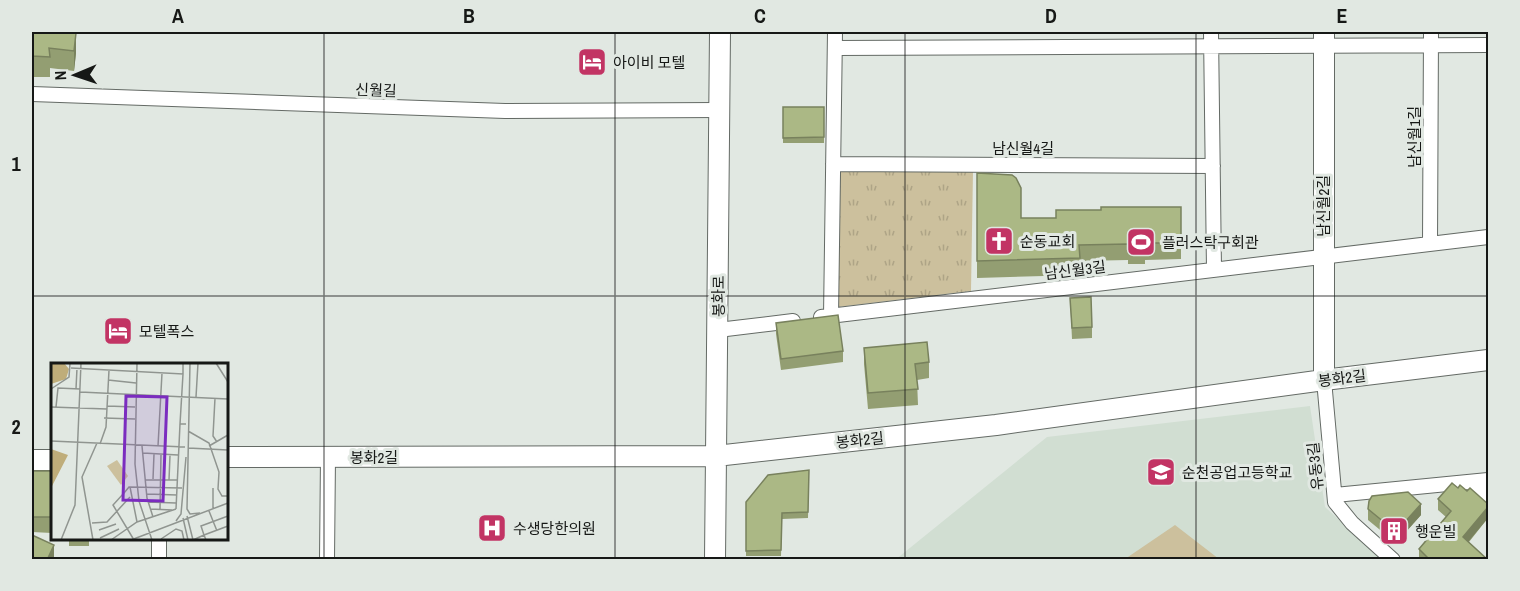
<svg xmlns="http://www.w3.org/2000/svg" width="1520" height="591" font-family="'Archivo Narrow','Noto Sans KR',sans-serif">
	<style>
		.built { fill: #d1ded2 }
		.grass { fill: url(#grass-tufts) }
		.garden { fill: #ccc09d }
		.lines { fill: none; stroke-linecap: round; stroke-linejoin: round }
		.street-casing { stroke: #646a65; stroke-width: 16 }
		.secondary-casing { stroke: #646a65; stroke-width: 22 }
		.street { stroke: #fff; stroke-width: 14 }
		.secondary { stroke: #fff; stroke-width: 20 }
		.wall { fill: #939e72 }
		.shaded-wall { fill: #78815d }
		.building { fill: #abb885; stroke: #78815d; stroke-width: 1.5 }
		.grid { fill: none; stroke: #161816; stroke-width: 1.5; stroke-opacity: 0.55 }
		.labels { text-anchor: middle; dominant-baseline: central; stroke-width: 6; stroke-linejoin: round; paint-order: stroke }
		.poi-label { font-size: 15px; fill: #161816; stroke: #e1e8e2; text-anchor: start }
		.street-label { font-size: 15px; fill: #161816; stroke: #e1e8e2 }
		.inset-road { fill: none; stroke: #909590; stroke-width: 1.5 }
		.view { fill: #7b2cbf; fill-opacity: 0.15; stroke: #7b2cbf; stroke-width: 3 }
		.inset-edge { fill: none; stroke: #161816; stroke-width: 3 }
		.neatline { fill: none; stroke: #161816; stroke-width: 2 }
		.grid-label { font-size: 20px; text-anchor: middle; font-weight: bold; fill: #161816 }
	</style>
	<defs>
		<pattern id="grass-tufts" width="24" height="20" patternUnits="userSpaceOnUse" patternTransform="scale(1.5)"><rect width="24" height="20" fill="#ccc09d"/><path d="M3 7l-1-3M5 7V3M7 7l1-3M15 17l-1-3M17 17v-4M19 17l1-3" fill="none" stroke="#aea486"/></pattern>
	</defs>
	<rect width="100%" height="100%" fill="#e1e8e2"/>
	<path class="built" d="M1310 406 1325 507 1382 559 895 560 1047 437Z"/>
	<path class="grass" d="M839 170 973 171 971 291 838 307Z"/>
	<path class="garden" d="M1175 525 1219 559H1124H1125Z"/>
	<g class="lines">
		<g class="street-casing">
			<path id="street" d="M1211 32 1214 270
				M835 48 1488 45
				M32 94 505 111 719 110
				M833 164 1213 166
				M1430 243 1431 32
				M831 316 835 32
				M821 317 1488 237
				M718 330 793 321
				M1324 380 1335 502 1352 523 1393 560
				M1470 482 1488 498
				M1335 495 1488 480
				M159 538V560
				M327 560 328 457"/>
		</g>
		<g class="secondary-casing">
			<path id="secondary" d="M1324 32V380
				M226 457 716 456 996 425 1324 380 1488 360
				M32 460H52
				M715 560 720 32"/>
		</g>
		<use href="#street" class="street"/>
		<use href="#secondary" class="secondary"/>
	</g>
	<path class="wall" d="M32 32H69L76 53 74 71 50 68V77H32Z
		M783 107H824V143H783Z
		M977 173 1021 218H1056L1101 210 1181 207V259L1145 260V264H1128V260L1080 261V275L977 278Z
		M1070 298 1092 327V338L1072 339Z
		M776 323 843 351V362L781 370 776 334Z
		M864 348 929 362V378L917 380 918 405 868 409 864 364Z
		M809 470 808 518 782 519 781 556H746V502Z
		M32 471H52V533L32 532Z
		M1438 499 1488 518 1469 542 1488 560H1419V549L1446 517 1438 510Z
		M1368 509 1421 515 1396 543 1368 520Z
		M69 538H89V546H69Z"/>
	<path class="shaded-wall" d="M76 33V53L74 71V51Z
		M1421 504V515L1396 543V532Z
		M1488 507V518L1463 548V537Z
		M54 545V560H47Z"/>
	<path class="building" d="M32 32H69L76 33 74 51 49 48 50 57 32 56Z
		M783 107H824V137L783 138Z
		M977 173 1012 175 1016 178 1021 188V218H1056V210H1101V207H1181V243H1145V248H1128V244L1079 245 1080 258 977 261Z
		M1091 297 1092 327 1072 328 1070 298Z
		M838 315 843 351 781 359 776 323Z
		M927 342 929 362 915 364 918 389 868 393 864 348Z
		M809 470 808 512 782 513 781 550 746 551V502L768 475Z
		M32 471H52V517H32Z
		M1452 483 1458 488 1460 485 1467 491 1470 488 1488 504V507L1463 537 1488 560H1430L1419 549 1451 511 1438 499Z
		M1408 492 1421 504 1396 532 1368 509 1369 501 1372 496Z
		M32 535 54 545 47 560H32Z"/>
	<path class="grid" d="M324 32V560M615 32V560M905 32V560M1196 32V560M32 296H1488"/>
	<defs>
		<g id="hotel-square" transform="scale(1.5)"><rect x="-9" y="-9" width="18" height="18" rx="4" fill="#c23464" stroke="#e1e8e2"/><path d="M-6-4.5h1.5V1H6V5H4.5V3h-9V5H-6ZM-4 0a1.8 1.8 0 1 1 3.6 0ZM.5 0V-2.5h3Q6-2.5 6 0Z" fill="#fff"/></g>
		<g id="church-square" transform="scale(1.5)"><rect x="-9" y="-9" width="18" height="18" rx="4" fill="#c23464" stroke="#e1e8e2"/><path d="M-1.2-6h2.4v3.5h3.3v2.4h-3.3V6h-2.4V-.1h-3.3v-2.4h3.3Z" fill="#fff"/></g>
		<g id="stadium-square" transform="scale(1.5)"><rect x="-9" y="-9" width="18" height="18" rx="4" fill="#c23464" stroke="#e1e8e2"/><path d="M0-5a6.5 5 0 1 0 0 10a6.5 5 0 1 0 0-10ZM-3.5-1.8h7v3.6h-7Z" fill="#fff"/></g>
		<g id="school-square" transform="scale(1.5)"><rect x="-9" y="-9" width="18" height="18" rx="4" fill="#c23464" stroke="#e1e8e2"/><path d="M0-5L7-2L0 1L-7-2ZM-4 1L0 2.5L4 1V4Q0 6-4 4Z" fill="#fff"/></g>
		<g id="hospital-square" transform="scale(1.5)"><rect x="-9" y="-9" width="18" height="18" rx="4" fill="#c23464" stroke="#e1e8e2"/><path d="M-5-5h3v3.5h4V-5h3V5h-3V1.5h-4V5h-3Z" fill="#fff"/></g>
		<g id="building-square" transform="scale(1.5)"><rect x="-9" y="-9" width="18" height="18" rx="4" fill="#c23464" stroke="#e1e8e2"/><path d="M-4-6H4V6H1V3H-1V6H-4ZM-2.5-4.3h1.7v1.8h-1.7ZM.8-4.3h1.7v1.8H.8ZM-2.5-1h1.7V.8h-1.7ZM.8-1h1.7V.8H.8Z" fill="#fff"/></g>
	</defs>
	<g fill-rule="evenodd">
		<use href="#hotel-square" x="592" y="62"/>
		<use href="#church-square" x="999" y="241"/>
		<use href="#stadium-square" x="1141" y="242"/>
		<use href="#hotel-square" x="118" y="331"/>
		<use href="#school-square" x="1161" y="472"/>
		<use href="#hospital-square" x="492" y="528"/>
		<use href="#building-square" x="1394" y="531"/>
	</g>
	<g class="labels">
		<g class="poi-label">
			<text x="613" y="62">아이비 모텔</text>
			<text x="1020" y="241">순동교회</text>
			<text x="1162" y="242">플러스탁구회관</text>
			<text x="139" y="331">모텔폭스</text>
			<text x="1182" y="472">순천공업고등학교</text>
			<text x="513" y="528">수생당한의원</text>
			<text x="1415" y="531">행운빌</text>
		</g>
		<g class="street-label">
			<text transform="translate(376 90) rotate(2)">신월길</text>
			<text transform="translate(1414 137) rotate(-90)">남신월1길</text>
			<text x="1023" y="148">남신월4길</text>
			<text transform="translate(1323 206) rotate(-90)">남신월2길</text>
			<text transform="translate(1075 270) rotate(-7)">남신월3길</text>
			<text transform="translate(718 296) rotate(-90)">봉화로</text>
			<text transform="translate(1342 378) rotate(-7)">봉화2길</text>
			<text transform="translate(860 440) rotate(-6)">봉화2길</text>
			<text x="374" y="457">봉화2길</text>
			<text transform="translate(1315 466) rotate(-96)">유동3길</text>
		</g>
	</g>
	<g transform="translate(51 363)">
		<rect width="177" height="177" fill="#e1e8e2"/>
		<path d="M0 0H13L18 6 15 16 0 21ZM0 86 17 92 0 125Z" fill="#bfad7a"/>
		<path d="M66 97 77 113 70 122 56 103Z" fill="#ccc09d"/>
		<path class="inset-road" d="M86 0 84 101 88 138 101 177M139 0 136 146 139 151 149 150M165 0 177 19M20 5 132 11V0M132 11 129 61H135M57 17 85 20M0 26 18 14 19 0M25 26 26 5M29 29 177 36M145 34 147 0M164 35 162 73 166 79M56 43 84 44M0 44 56 46M5 44 7 25 29 26M53 55 84 56M137 68 158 80 168 109 167 126 171 133H177M0 78 134 84M49 81 55 64 58 7M91 83 96 135 102 154M107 83 111 10M158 83 177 72M137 85 177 87M92 90 127 92M102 116 103 91M94 117H126M118 117 119 92M79 124 86 159M162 125V145M96 131 126 132M97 139 125 140M99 146 121 147M109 146 110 91M125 146 129 61M158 148 166 168M136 153 142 177M132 155 137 177M125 158 130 151 135 94M41 160 56 159 79 134M48 167 65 161M49 175 68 166M110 176 125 166 131 168 133 177M10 177 24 142 30 0M42 177 31 114 46 80M60 177 86 159 125 146M80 177 177 140M83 177 62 142 73 130 78 124 131 125M142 177 153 172 150 163 177 153M155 177 153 172 177 163"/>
		<path class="view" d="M75 33 116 34 112 138 72 137Z"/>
		<rect width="177" height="177" class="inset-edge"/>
	</g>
	<rect width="1520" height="591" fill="none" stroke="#e1e8e2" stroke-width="66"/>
	<g transform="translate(75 75) rotate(268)" stroke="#e1e8e2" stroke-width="4.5" paint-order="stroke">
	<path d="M0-4.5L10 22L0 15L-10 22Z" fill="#161816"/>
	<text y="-9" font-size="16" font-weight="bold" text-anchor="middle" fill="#161816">N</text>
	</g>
	<rect x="33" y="33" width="1454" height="525" class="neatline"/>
	<g class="grid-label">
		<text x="178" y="23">A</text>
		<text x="469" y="23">B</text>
		<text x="760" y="23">C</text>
		<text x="1051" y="23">D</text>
		<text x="1342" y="23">E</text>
		<text x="16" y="171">1</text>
		<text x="16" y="434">2</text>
	</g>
</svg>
